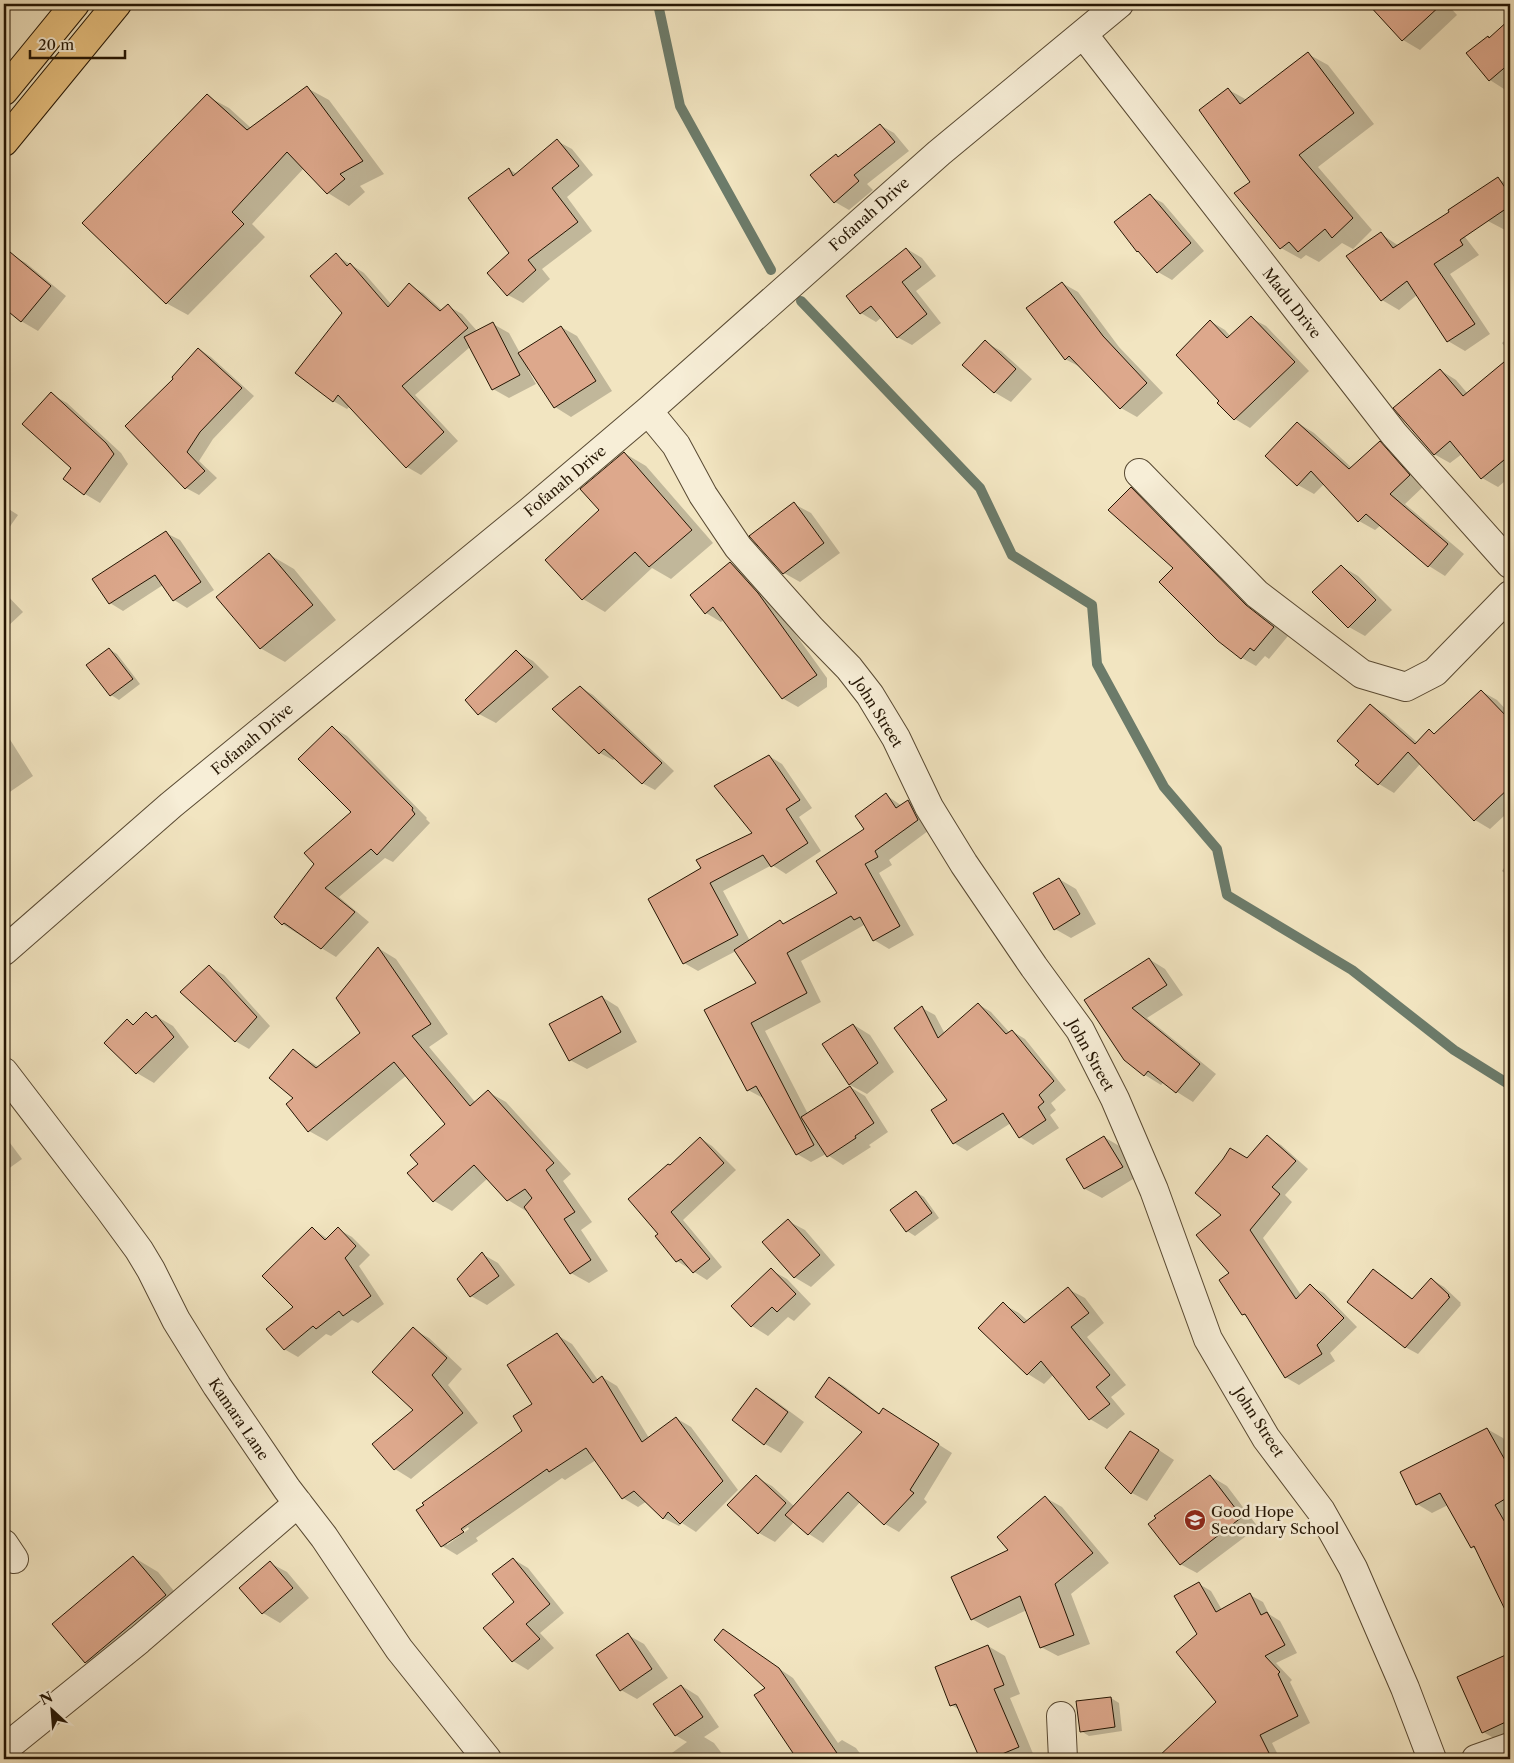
<svg xmlns="http://www.w3.org/2000/svg" width="1514" height="1763" font-family="'Libre Caslon Text',serif">
	<style>
		.shadow { fill: #0003; fill-rule: evenodd }
		.lines { fill: none; stroke-linecap: round; stroke-linejoin: round }
		.stream { stroke: #6c7b6a; stroke-width: 10 }
		.building { fill: #dda88c; stroke: #241503 }
		.minor-casing { stroke: #584932; stroke-width: 30 }
		.highway-casing { stroke: #241503; stroke-width: 30 }
		.minor { stroke: #f7eed7; stroke-width: 28 }
		.highway { stroke: #e9c280; stroke-width: 28 }
		.labels { text-anchor: middle; dominant-baseline: central; stroke-width: 5; stroke-linejoin: round; paint-order: stroke }
		.street-label { font-size: 15px; fill: #241503; stroke: #f7eed7 }
		.poi-label { font-size: 15px; fill: #241503; stroke: #f7eed7; text-anchor: start }
	</style>
	<rect width="100%" height="100%" fill="#f2e5c1"/>
	<filter id="stains"><feTurbulence type="fractalNoise" baseFrequency=".004" numOctaves="4"/><feColorMatrix values="0 0 0 0 .2 0 0 0 0 .09 0 0 0 0 .02 0 0 0 .5 -.17"/></filter>
	<radialGradient id="worn" r=".72"><stop offset=".6" stop-color="#630" stop-opacity="0"/><stop offset="1" stop-color="#630" stop-opacity=".3"/></radialGradient>
	<path class="shadow" d="M1383 4H1447L1457 15 1420 50 1403 40 1376 11Z
		M1510 20V84L1504 89 1490 80V39Z
		M1308 54 1328 65 1374 124 1318 167 1372 230 1353 249 1342 243 1319 262 1306 255 1301 259 1281 248 1252 182 1229 90 1247 100Z
		M307 88 329 100 384 174 360 186 365 192 349 206 328 193 304 168 252 224 265 237 188 315 166 303 207 96 229 108 251 128Z
		M880 125 894 133 909 151 867 184 873 190 849 210 835 202 836 156 839 158Z
		M557 141 572 149 593 175 567 197 592 231 542 269 550 279 523 303 508 295 510 254 509 169 517 174Z
		M1499 179 1510 186V226L1505 230 1488 221Z
		M1150 196 1163 203 1204 251 1172 280 1158 272 1143 254 1138 251Z
		M1458 228 1479 255 1450 274 1490 334 1465 351 1448 341 1417 295 1399 310 1382 300 1348 256 1381 234 1399 246Z
		M907 249 922 258 936 276 916 291 941 323 912 345 897 337 882 317 876 322 861 313 847 296Z
		M10 254 26 263 66 296 38 331 21 321 4 307V261Z
		M336 255 364 273 391 304 409 285 423 293 442 310 448 306 462 314 478 332 493 324 509 333 520 353 561 327 577 336 612 391 571 417 555 407 530 369 528 370 536 384 509 398 493 389 470 347 415 395 458 441 421 475 407 467 350 406 347 409 333 401 344 313Z
		M1062 283 1078 292 1119 347 1163 393 1137 417 1121 408 1082 368 1065 359Z
		M1251 318 1266 326 1309 371 1250 428 1235 419 1219 403 1221 401 1210 321 1225 330 1231 337Z
		M1510 336V353L1502 343Z
		M985 342 1001 351 1032 379 1011 402 994 392Z
		M199 349 211 357 254 396 213 439 199 461 217 478 199 495 186 488 175 379Z
		M1510 359V477L1498 487 1482 478 1462 454 1450 463 1434 454 1440 370 1456 380 1468 394Z
		M51 394 67 403 121 453 128 464 100 503 85 494Z
		M1298 423 1314 433 1352 468 1380 442 1396 452 1425 485 1405 504 1464 554 1445 576 1429 566 1381 525 1375 530 1359 521 1324 484 1314 494 1298 485 1267 456Z
		M624 453 646 466 713 543 671 579 652 568 605 612 583 599 547 560 601 510Z
		M1131 488 1145 497 1260 615 1288 636 1269 659 1265 656 1256 666 1242 658 1175 568Z
		M794 504 811 513 840 553 800 582 784 573Z
		M4 506 18 515 4 535Z
		M166 533 180 540 214 590 187 608 174 600 163 585 123 611 110 603Z
		M270 555 294 569 336 620 285 662 260 648Z
		M730 563 745 572 773 603 827 678V687L798 707 782 698 724 619 721 622 706 613Z
		M1341 566 1358 576 1392 610 1365 636 1349 627Z
		M4 592 23 612 6 628 4 627Z
		M109 649 117 654 140 684 119 700 111 695Z
		M516 651 533 661 549 677 496 723 479 714Z
		M580 687 593 695 674 771 655 790 642 783 615 758 613 760 600 753Z
		M1481 691 1497 700 1510 714V822L1504 816 1490 829 1475 820 1421 763 1394 793 1379 784 1360 761 1370 705 1385 714 1418 743 1429 731 1435 734Z
		M332 727 347 736 427 818 426 819 430 823 393 862 385 858 339 897 369 922 336 957 282 924 353 812Z
		M4 730 33 776 4 796Z
		M769 756 782 764 812 808 799 817 821 851 786 874 772 865 723 891 750 941 780 922 785 925 839 893 866 830 886 795 902 806 908 801 923 810 932 828 889 860 892 865 879 873 914 935 889 949 874 940 866 926 864 925 801 961 821 1002 765 1031 808 1114 850 1087 865 1096 888 1132 869 1145 871 1147 843 1165 826 1154 811 1162 797 1154 764 1098H763L748 1090 706 1011 757 984 736 951 698 971 684 963 702 869 754 834Z
		M1510 859V877L1502 871Z
		M1059 879 1076 889 1096 924 1071 938 1055 929Z
		M378 948 396 959 448 1034 429 1047 476 1103 488 1092 506 1102 571 1174 563 1181 592 1222 581 1230 608 1271 589 1283 571 1273 527 1210 526 1211 508 1200 488 1178 452 1211 434 1201 420 1164 447 1124 407 1075 327 1141 309 1131 295 1098 294 1051 319 1067 362 1033Z
		M1149 959 1165 969 1183 995 1147 1018 1216 1074 1193 1102 1177 1092 1164 1082 1161 1085 1145 1075 1125 1060 1086 1000Z
		M210 967 224 975 270 1026 249 1049 235 1041Z
		M602 997 618 1007 637 1042 587 1069 570 1060Z
		M978 1004 991 1012 1010 1033 1012 1031 1025 1039 1066 1090 1051 1103 1056 1110 1050 1115 1059 1128 1033 1145 1020 1137 1011 1123 967 1151 954 1143 949 1101 922 1008 935 1015 945 1034Z
		M146 1014 154 1018 156 1016 173 1026 189 1047 154 1083 137 1073 106 1043 128 1021 135 1025Z
		M854 1025 870 1035 894 1072 867 1094 850 1085 824 1045Z
		M4 1135 22 1159 4 1172Z
		M1104 1137 1121 1147 1138 1176 1102 1198 1085 1189 1068 1160Z
		M1267 1137 1281 1145 1308 1169 1285 1195 1292 1202 1263 1238 1301 1295 1310 1286 1324 1293 1357 1327 1330 1353 1335 1361 1299 1385 1285 1377 1248 1317 1243 1314 1231 1274 1223 1215 1247 1160Z
		M700 1138 712 1146 736 1170 683 1220 722 1267 707 1280 677 1261 660 1234 670 1166Z
		M916 1192 924 1197 939 1218 915 1236 907 1231Z
		M788 1221 805 1230 835 1265 811 1287 794 1277Z
		M312 1228 328 1239 338 1229 352 1237 370 1255 359 1266 384 1304 358 1323 352 1320 331 1336 326 1334 298 1357 284 1349Z
		M482 1254 498 1263 515 1285 487 1305 471 1296Z
		M771 1270 787 1279 811 1304 794 1321 788 1317 768 1336 752 1326 733 1306Z
		M1373 1271 1386 1278 1413 1299 1431 1279 1444 1287 1461 1303 1460 1304 1461 1305 1418 1354 1405 1347Z
		M1068 1289 1085 1298 1104 1323 1087 1337 1126 1385 1111 1397 1125 1414 1107 1429 1090 1419 1054 1374 1044 1384 1028 1374 980 1328 1003 1304 1019 1313 1028 1321Z
		M413 1329 429 1338 462 1369 448 1385 478 1423 411 1479 395 1469 415 1410Z
		M557 1335 572 1344 598 1380 602 1377 617 1386 649 1438 676 1418 691 1427 738 1490 696 1532 682 1523 679 1526 663 1518 647 1501 638 1507 623 1498 596 1460 565 1480 562 1478 476 1538 478 1541 457 1555 442 1546 524 1432ZM468 1527 469 1529 447 1545V1542Z
		M830 1378 844 1386 880 1414 897 1418 952 1453 924 1499 927 1502 899 1532 885 1524 861 1501 823 1543 809 1534 794 1522 775 1542 759 1533 756 1477 772 1486 795 1507 864 1432Z
		M756 1390 773 1399 804 1422 781 1453 765 1444Z
		M1487 1429 1503 1438 1510 1452V1603L1501 1597 1478 1551 1472 1547 1448 1505 1432 1513 1417 1504Z
		M1145 1441 1174 1460 1147 1501 1132 1493Z
		M1210 1476 1227 1486 1258 1527 1197 1573 1180 1564Z
		M1046 1498 1062 1507 1109 1563 1071 1594 1090 1644 1058 1656 1041 1647 1027 1610 988 1628 972 1619 1010 1550Z
		M133 1557 158 1572 190 1610 111 1677 86 1662 54 1624Z
		M513 1559 528 1568 564 1613 540 1633 554 1648 528 1670 513 1661 516 1602Z
		M270 1563 287 1572 309 1598 280 1623 263 1613 241 1588Z
		M1199 1584 1211 1591 1222 1610 1250 1595 1263 1602 1269 1614 1280 1621 1297 1653 1276 1663 1292 1680 1290 1682 1310 1723 1272 1743 1280 1759H1158L1218 1702 1199 1634Z
		M724 1631 793 1678 838 1743 842 1740 856 1748 864 1759H813L761 1693 767 1688Z
		M628 1635 644 1644 668 1678 637 1699 621 1690Z
		M988 1646 1005 1656 1020 1694 1010 1698 1034 1756 1028 1759H981L960 1710 951 1705Z
		M1510 1654V1736L1499 1741 1483 1732 1458 1678Z
		M682 1686 698 1696 719 1727 704 1737 714 1743 726 1759 665 1758 687 1742 675 1735Z
		M1111 1698 1119 1703 1122 1731 1089 1736 1081 1731Z"/>
	<g class="lines">
		<path class="stream" d="M658 4 680 106 771 270
			M801 301 980 488 1012 555 1092 605 1097 664 1164 787 1217 849 1227 895 1352 970 1454 1050 1510 1085"/>
	</g>
	<path class="building" d="M1368 4H1442L1402 41Z
		M1510 19V63L1489 81 1466 53 1488 36 1489 38Z
		M1308 52 1354 113 1299 155 1353 218 1332 238 1325 229 1298 252 1289 242 1280 249 1234 193 1250 182 1199 110 1228 88 1240 104Z
		M307 86 363 161 340 174 345 179 327 194 287 152 232 212 244 224 166 304 82 223 207 94 247 130Z
		M880 124 895 142 854 175 859 181 834 203 810 175 836 154 838 157Z
		M557 139 579 166 552 188 578 222 528 260 536 270 507 296 487 273 509 253 468 198 509 168 513 176Z
		M1498 177 1510 195V206L1460 240 1463 245 1434 264 1475 324 1447 342 1407 281 1381 301 1346 256 1381 232 1393 248 1449 212 1448 210Z
		M1150 194 1191 243 1157 273 1138 251 1137 252 1114 222Z
		M4 247 51 286 21 322 4 308Z
		M906 248 921 267 902 282 927 314 897 338 871 306 860 314 846 296Z
		M336 253 347 266 350 263 388 307 409 283 440 311 448 304 468 328 402 386 444 432 406 468 338 395 333 402 295 373 342 313 310 276Z
		M1062 282 1103 336 1147 383 1120 409 1069 356 1065 360 1026 308Z
		M1251 316 1295 362 1234 420 1217 403 1219 401 1176 355 1210 320 1227 338Z
		M493 322 520 375 492 390 464 337Z
		M561 326 596 381 554 408 518 353Z
		M985 340 1016 369 994 393 962 365Z
		M198 348 242 388 200 432 187 452 205 471 185 489 125 426 173 379 172 377Z
		M1510 357V455L1481 479 1450 441 1434 455 1393 408 1440 369 1463 396Z
		M51 392 106 443 114 454 84 495 63 479 71 468 22 424Z
		M1297 422 1349 469 1380 441 1410 475 1390 494 1448 544 1428 567 1366 514 1358 522 1311 471 1297 486 1265 456Z
		M624 452 692 530 649 567 635 552 582 600 545 560 599 510 580 489Z
		M1131 487 1246 605 1274 627 1254 651 1250 648 1241 659 1218 641 1159 582 1173 568 1108 510Z
		M794 502 824 543 783 574 749 536Z
		M166 531 201 582 173 601 155 575 109 604 92 579Z
		M269 553 313 605 260 649 216 597Z
		M730 562 758 593 817 675 782 699 713 607 705 614 690 595Z
		M1341 565 1376 600 1348 628 1312 592Z
		M109 648 133 679 110 696 86 665Z
		M516 650 533 667 478 715 465 700Z
		M580 686 662 763 642 784 604 749 599 754 552 709Z
		M1481 690 1510 720V787L1474 821 1408 752 1378 785 1355 765 1359 761 1337 741 1370 704 1415 744 1429 729 1434 734Z
		M332 726 413 808 412 810 415 814 377 855 371 849 325 888 355 912 321 949 284 923 282 925 274 917 314 864 304 853 351 812 298 759Z
		M769 755 800 800 786 809 808 843 771 867 763 855 710 883 738 935 683 964 648 899 701 868 696 860 752 833 714 786Z
		M886 793 896 808 908 800 918 820 875 851 878 857 865 864 900 926 873 941 860 917 854 920 851 916 787 953 807 993 751 1023 814 1145 796 1155 756 1086 747 1091 704 1010 756 983 734 950 780 920 783 924 837 893 816 861 864 829 855 816Z
		M1059 878 1080 914 1054 930 1033 893Z
		M378 947 431 1024 412 1036 470 1106 488 1090 554 1163 546 1170 575 1212 564 1219 591 1260 570 1274 524 1207 532 1198 525 1189 507 1201 474 1165 433 1202 407 1173 418 1164 410 1155 445 1124 394 1062 308 1132 286 1104 293 1098 269 1078 293 1049 316 1068 360 1033 336 998Z
		M1149 958 1167 985 1132 1008 1200 1064 1176 1093 1148 1071 1144 1076 1124 1060 1084 1000Z
		M209 965 257 1017 235 1042 180 992Z
		M602 996 621 1032 569 1061 549 1024Z
		M978 1003 1006 1034 1012 1030 1054 1081 1039 1095 1044 1102 1038 1107 1046 1120 1019 1138 1003 1113 953 1144 931 1110 947 1100 894 1028 922 1006 938 1038Z
		M146 1012 152 1018 156 1015 174 1037 136 1074 104 1043 127 1019 133 1025Z
		M853 1024 878 1063 849 1085 822 1044Z
		M850 1086 874 1123 855 1136 856 1138 827 1157 801 1117Z
		M1267 1135 1296 1161 1272 1187 1280 1194 1250 1230 1296 1299 1310 1284 1344 1318 1317 1345 1322 1354 1285 1378 1245 1314 1242 1315 1219 1280 1229 1273 1196 1235 1221 1215 1195 1193 1223 1159 1230 1148 1247 1158Z
		M1104 1136 1123 1167 1084 1189 1066 1159Z
		M700 1137 724 1163 671 1212 710 1259 693 1273 681 1259 676 1262 655 1236 658 1234 628 1199 668 1164 670 1165Z
		M916 1191 932 1213 906 1232 890 1210Z
		M788 1219 820 1255 794 1278 762 1242Z
		M312 1227 325 1240 338 1227 356 1246 345 1258 371 1296 343 1316 339 1311 316 1329 313 1326 284 1350 266 1329 293 1307 262 1276Z
		M482 1252 499 1276 470 1297 457 1279Z
		M771 1268 796 1294 777 1312 772 1307 751 1327 731 1306Z
		M1373 1269 1412 1299 1431 1278 1449 1295 1448 1296 1450 1297 1405 1348 1347 1302Z
		M1068 1287 1089 1313 1071 1327 1110 1375 1096 1387 1110 1404 1089 1420 1041 1361 1027 1375 978 1328 1003 1302 1024 1323Z
		M413 1327 447 1358 432 1375 463 1413 394 1470 372 1444 413 1410 372 1372Z
		M557 1333 593 1383 602 1376 642 1442 676 1417 723 1481 680 1524 668 1512 663 1519 634 1491 622 1499 586 1448 549 1472 547 1469 461 1529 464 1532 441 1547 416 1510 424 1505 422 1503 522 1431 513 1416 532 1404 507 1365Z
		M829 1377 879 1414 883 1408 939 1444 910 1490 914 1493 884 1525 848 1492 808 1535 785 1515 862 1432 815 1397Z
		M756 1388 788 1412 764 1445 732 1420Z
		M1487 1428 1510 1469V1496L1495 1505 1510 1531V1620L1474 1546 1471 1548 1440 1493 1416 1505 1400 1472Z
		M1130 1431 1159 1450 1131 1494 1105 1468Z
		M756 1475 786 1503 758 1534 727 1505Z
		M1210 1475 1242 1517 1180 1565 1148 1524 1156 1518 1154 1516Z
		M1045 1496 1093 1553 1055 1584 1074 1635 1040 1648 1020 1596 971 1620 951 1577 1008 1550 997 1537Z
		M133 1556 166 1595 85 1663 52 1624Z
		M513 1558 550 1604 526 1624 540 1639 512 1662 483 1628 514 1602 492 1574Z
		M270 1561 293 1588 262 1614 239 1588Z
		M1199 1582 1216 1612 1250 1593 1261 1615 1267 1612 1285 1645 1265 1656 1280 1672 1278 1674 1298 1716 1260 1735 1272 1759H1156L1216 1702 1176 1652 1197 1634 1174 1596Z
		M723 1629 779 1668 841 1759H797L754 1695 765 1688 714 1640Z
		M628 1633 652 1669 620 1691 596 1655Z
		M988 1645 1004 1685 994 1689 1019 1747 990 1759H980L956 1704 950 1706 935 1667Z
		M1510 1653V1720L1482 1733 1457 1677Z
		M681 1685 703 1717 675 1736 653 1704Z
		M1111 1697 1115 1727 1080 1732 1076 1701Z"/>
	<g class="lines">
		<g class="minor-casing">
			<path id="minor" d="M1083 34 1394 434 1510 564
				M648 411 676 445 703 495 738 547 811 629 849 668 870 695 896 738 929 807 964 864 1034 967 1080 1030 1115 1099 1154 1190 1208 1339 1266 1438 1321 1511 1353 1568 1405 1688 1432 1759
				M1139 473 1257 594 1362 674 1406 687 1435 672 1510 595
				M4 951 171 805 530 511 648 411 939 153 1119 4
				M4 1072 109 1209 139 1250 151 1270 176 1320 217 1386 287 1489 324 1537 399 1649 487 1759
				M4 1544 14 1559
				M1061 1716 1063 1759
				M4 1749 139 1640 298 1503
				M1476 1759 1510 1747"/>
		</g>
		<g class="highway-casing">
			<path id="highway" d="M4 91 75 4
				M4 142 117 4"/>
		</g>
		<use href="#minor" class="minor"/>
		<use href="#highway" class="highway"/>
	</g>
	<defs>
		<g id="school-disc" transform="scale(1.125)"><circle r="9.5" fill="#8f2418" stroke="#f7eed7"/><path d="M0-5L7-2L0 1L-7-2ZM-4 1L0 2.5L4 1V4Q0 6-4 4Z" fill="#fff"/></g>
	</defs>
	<g fill-rule="evenodd">
		<use href="#school-disc" x="1195" y="1520"/>
	</g>
	<g class="labels">
		<g class="street-label">
			<text transform="translate(869 214) rotate(-42)">Fofanah Drive</text>
			<text transform="translate(1292 303) rotate(52)">Madu Drive</text>
			<text transform="translate(565 481) rotate(-40)">Fofanah Drive</text>
			<text transform="translate(878 712) rotate(58)">John Street</text>
			<text transform="translate(252 739) rotate(-40)">Fofanah Drive</text>
			<text transform="translate(1091 1055) rotate(61)">John Street</text>
			<text transform="translate(239 1419) rotate(56)">Kamara Lane</text>
			<text transform="translate(1259 1422) rotate(57)">John Street</text>
		</g>
		<g class="poi-label">
			<text x="1211" y="1511">Good Hope<tspan x="1211" dy="17">Secondary School</tspan></text>
		</g>
	</g>
	<rect width="1514" height="1763" fill="none" stroke="#f2e5c1" stroke-width="20"/>
	<rect x="5" y="5" width="1504" height="1753" fill="none" stroke="#241503" stroke-width="2.5"/>
	<rect x="10" y="10" width="1494" height="1743" fill="none" stroke="#241503"/>
	<g transform="translate(52 1710) rotate(334)" stroke="#f7eed7" stroke-width="4" paint-order="stroke">
	<path d="M0-4L9 19L0 12L-9 19Z" fill="#241503"/>
	<text y="-8" font-size="14" font-weight="bold" text-anchor="middle" fill="#241503">N</text>
	</g>
	<path d="M30 50v8h95v-8" fill="none" stroke="#241503" stroke-width="2.5"/>
	<text x="38" y="50" font-size="15" fill="#241503" stroke="#f7eed7" stroke-width="4" paint-order="stroke">20 m</text>
	<rect width="100%" height="100%" filter="url(#stains)"/>
	<rect width="100%" height="100%" fill="url(#worn)"/>
</svg>
